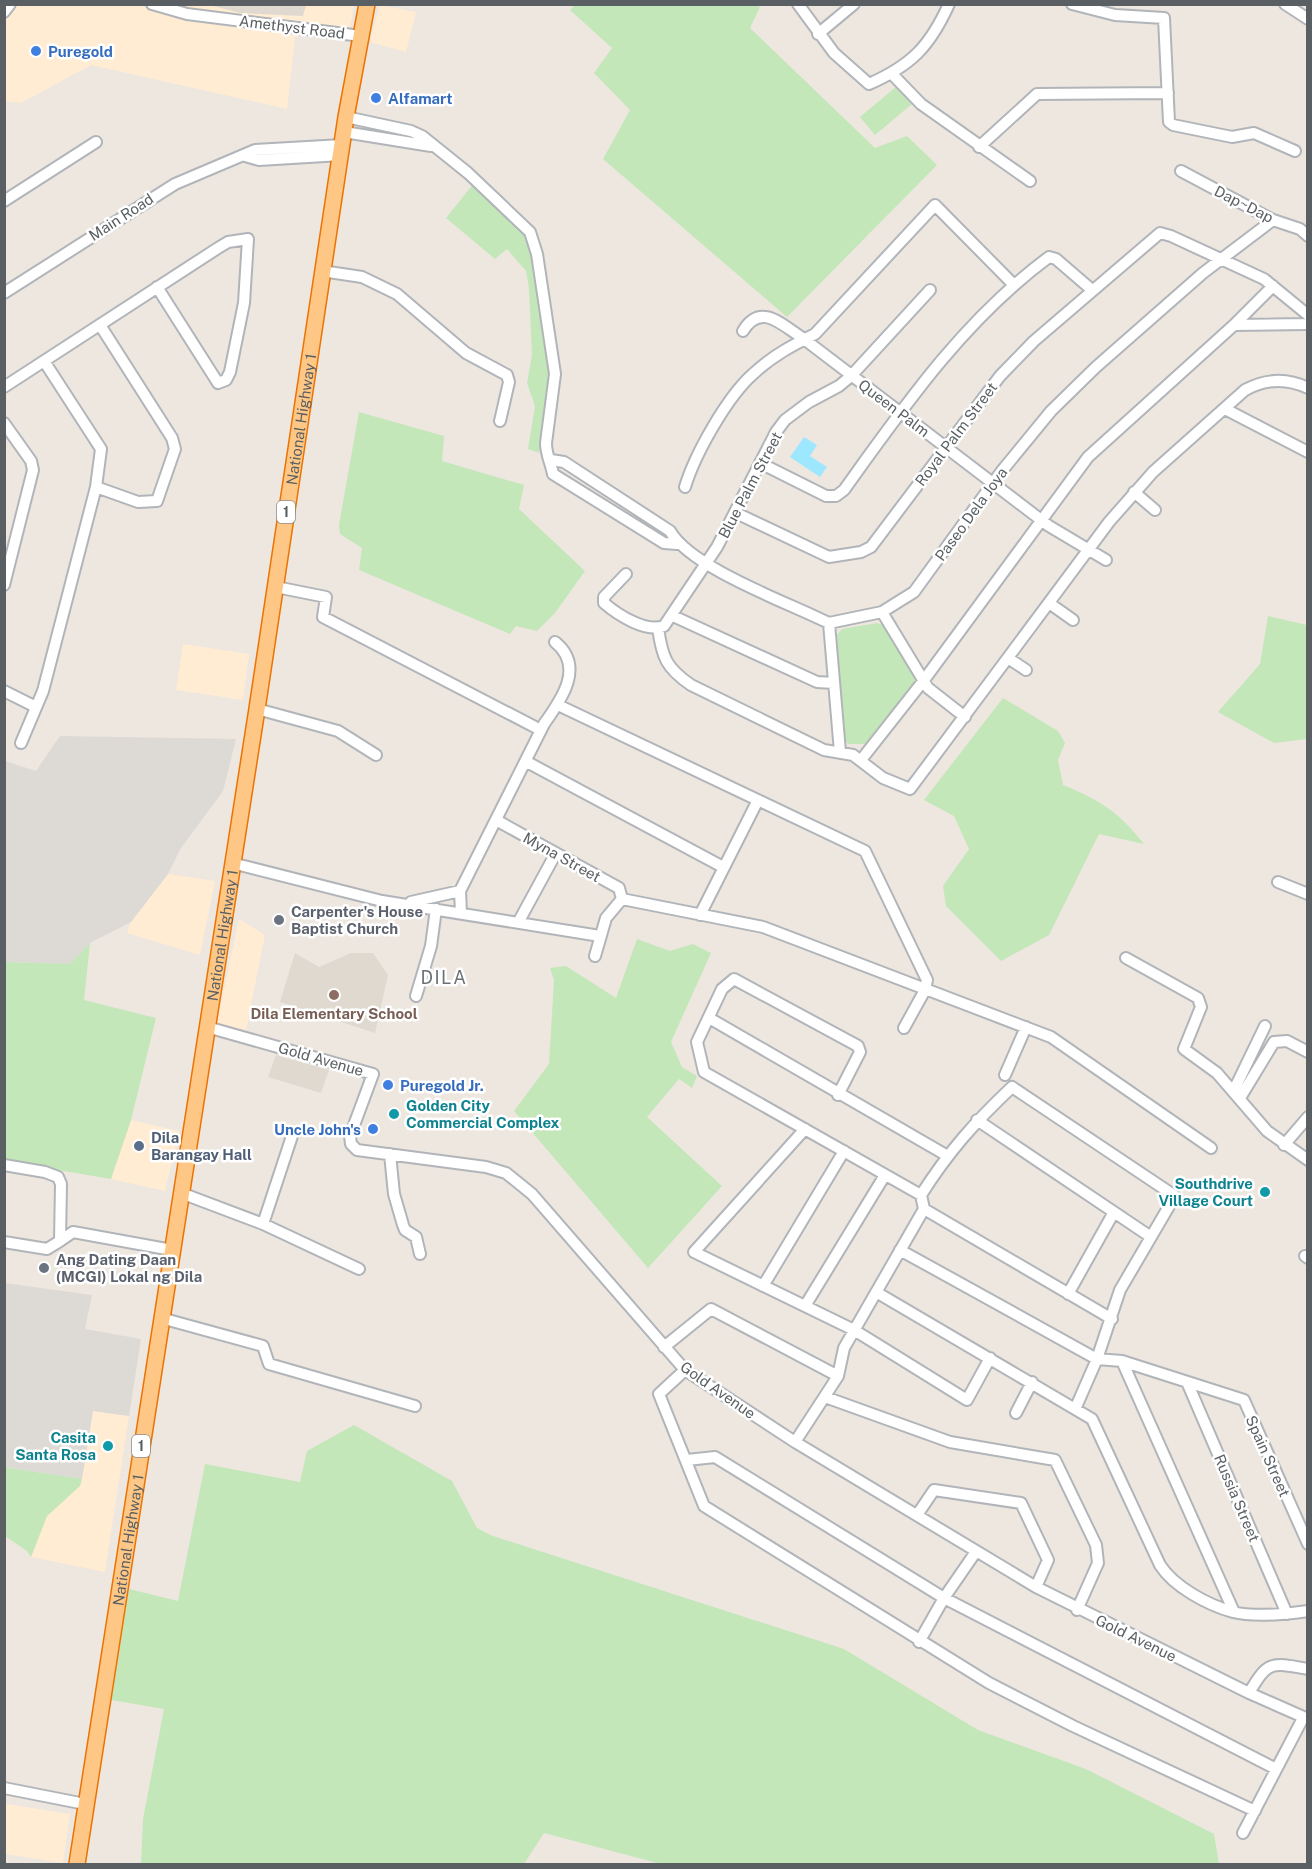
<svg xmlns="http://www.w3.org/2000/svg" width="1312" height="1869" font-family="'Public Sans',sans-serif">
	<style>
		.commercial { fill: #ffecd3 }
		.industrial { fill: #ddd9d4 }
		.education { fill: #dfd9d0 }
		.green { fill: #c3e7b9 }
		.water { fill: #9ee8ff }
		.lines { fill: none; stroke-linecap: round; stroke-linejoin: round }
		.minor-casing { stroke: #b1b5b9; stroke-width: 14 }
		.highway-casing { stroke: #ed7300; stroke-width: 18 }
		.minor { stroke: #fff; stroke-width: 10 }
		.highway { stroke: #ffc785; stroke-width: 15 }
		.shop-dot { fill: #3f7fe0; stroke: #fff; stroke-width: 2 }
		.worship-dot { fill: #6b7280; stroke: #fff; stroke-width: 2 }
		.education-dot { fill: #8d6e63; stroke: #fff; stroke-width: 2 }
		.culture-dot { fill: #0f9aa8; stroke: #fff; stroke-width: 2 }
		.service-dot { fill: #5c6f8a; stroke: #fff; stroke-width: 2 }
		.labels { text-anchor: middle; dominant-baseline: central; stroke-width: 5; stroke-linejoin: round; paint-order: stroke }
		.shield { fill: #fff; stroke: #8b8f91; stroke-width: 1.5 }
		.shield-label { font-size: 14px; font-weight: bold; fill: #595f62 }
		.street-label { font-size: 15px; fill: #595f62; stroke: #fff }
		.shop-label { font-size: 15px; font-weight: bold; fill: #366cbe; stroke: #fff; text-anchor: start }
		.worship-label { font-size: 15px; font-weight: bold; fill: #5b616d; stroke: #fff; text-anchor: start }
		.education-label { font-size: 15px; font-weight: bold; fill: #785e54; stroke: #fff }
		.culture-label { font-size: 15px; font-weight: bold; fill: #0d838f; stroke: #fff; text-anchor: end }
		.service-label { font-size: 15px; font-weight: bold; fill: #4e5e75; stroke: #fff; text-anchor: start }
		.quarter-label { font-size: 18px; letter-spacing: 1.5px; fill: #697174; stroke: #fff }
	</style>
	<rect width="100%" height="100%" fill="#ede7e0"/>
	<path class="commercial" d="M5 5H354L350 28 297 21 287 109 91 65 21 103 5 101Z
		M380 5 416 12 406 52 370 42Z
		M183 644 249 654 243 700 176 690Z
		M168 874 215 881 200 955 127 933 131 922Z
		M239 919 265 935 245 1035 216 1027Z
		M131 1120 179 1131 165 1191 111 1179Z
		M93 1411 129 1416 105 1572 31 1557 47 1516 80 1486Z
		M6 1804 70 1814 63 1863 5 1854Z"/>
	<path class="industrial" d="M60 736 236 739 223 791 181 848 168 874 131 922 90 943 70 964 5 962V761L36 771Z
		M4 1283 92 1295 85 1329 141 1339 129 1416 93 1411 82 1479 5 1467Z"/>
	<path class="education" d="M206 4H306V5L303 16 240 13Z
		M295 953 319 967 351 953H373L388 975 375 1033 280 1002Z
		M276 1055 329 1070 321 1093 268 1077Z"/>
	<path class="green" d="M576 4 757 5 760 7 750 28 875 148 907 136 937 165 787 317 603 159 630 110 594 73 612 48 570 10Z
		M897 86 912 104 875 135 860 117Z
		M474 183 524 232 531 245 551 377 539 453 528 449 535 406 527 383 532 355 529 288 526 271 507 249 495 259 446 218Z
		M359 412 444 436 442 461 524 485 519 509 585 571 555 613 537 631 516 626 510 634 359 570 362 548 340 534 339 525Z
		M1268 616 1307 625V739L1274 743 1218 712 1260 664Z
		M877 623 883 625C893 641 914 664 915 682L865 744H848L843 737 837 635 842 629Z
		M1003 698 1058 731 1065 743 1058 760 1063 785C1100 800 1119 812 1144 844L1099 834 1049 935 1001 961 946 906 943 886 969 849 954 816 924 800Z
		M637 939 670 951 693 944 711 953 671 1042 682 1067 697 1076 692 1088 679 1079 647 1117 722 1186 648 1268 514 1111 549 1064 554 980 550 968 566 966 616 998Z
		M90 943 84 1000 156 1018 131 1120 111 1179 5 1161 4 962 70 964Z
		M354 1425 452 1481 477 1528 490 1535 844 1649 978 1730 1086 1769 1214 1834 1219 1864H661L544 1833 524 1864H141L143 1819 164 1709 111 1700 129 1589 178 1601 205 1464 300 1482 307 1451Z
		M4 1467 82 1479 80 1486 47 1516 31 1557 27 1551 5 1536Z"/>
	<path class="water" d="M804 437 817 445 810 456 827 467 820 477 790 457Z"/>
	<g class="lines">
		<g class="minor-casing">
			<path id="minor" d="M152 4 187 14 361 36
				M798 4 834 53 869 84C912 65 930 46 949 4
				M1072 4 1115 15 1164 18 1169 122 1173 125 1232 137 1254 133 1295 151
				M1285 4 1308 19
				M4 12 10 4
				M818 34 854 4
				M892 74 921 104 1030 181
				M346 117 411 131 422 136 468 173 530 232 537 254 555 374 546 443C546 455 551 463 553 474L664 543 677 544
				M344 132 431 146
				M979 147 1037 94 1168 93
				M245 156 259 160 341 155
				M1181 171 1273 220 1300 229 1308 236
				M4 201 96 142
				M322 271 362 277 397 294 466 353 507 375 509 382 500 421
				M4 293 175 184 255 150 342 145
				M1234 325 1308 324
				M743 331C761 301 783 326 804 339L1049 526 1106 560
				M4 387 218 248 228 242 248 239 244 303 230 372 226 380 218 383 157 287
				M1225 409 1308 452
				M4 423 31 461 33 470 4 585
				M551 460 564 462 670 531C690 566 778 599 816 617L829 623 882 612 914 592 1001 472 1051 411 1096 367 1203 273 1273 220
				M760 463 826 496H836L844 490C905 405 964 320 1049 257L1056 259 1092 290
				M96 487 138 502 157 501 175 449 172 438 100 325
				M685 487C695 454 727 397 753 374 772 356 793 345 815 334L935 205 1013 284
				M1134 492 1155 510
				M736 513 829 557 861 552 871 547 1000 376 1034 341 1160 233 1171 236 1264 279 1308 315
				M626 574 604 597V603C618 615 646 633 664 626L717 547 776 432 785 420 809 402 839 386 851 376 930 290
				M276 587 326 597 323 617 535 727
				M1049 603 1073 620
				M882 612 928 688 965 717
				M673 616 817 682 834 683
				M829 623 840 752
				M658 628C662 657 666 668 691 685L824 750 853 755 883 778 910 789 1109 522 1153 472 1245 390C1265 379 1287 378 1308 388
				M1008 658 1026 670
				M4 691 36 707
				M558 705 865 851 927 980 925 990 904 1028
				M257 709 338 731 376 755
				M21 743 43 691 96 487 101 449 44 361
				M861 760 924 680 1088 457 1234 325 1273 286
				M527 762 723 867
				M496 820 619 888 622 899
				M232 863 382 901 600 936
				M1278 882 1308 894
				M622 899 763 927 1051 1037 1211 1148
				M411 902 460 891
				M461 913 460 891 544 724C562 699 585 666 555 642
				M700 915 758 800
				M519 921 556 853
				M595 956 606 918 622 899
				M1126 958 1198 998 1201 1007 1184 1049 1217 1073 1267 1131 1308 1160
				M416 996 431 946 436 909
				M709 1018 946 1155
				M207 1027 373 1074 350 1136 351 1144 357 1150 486 1167 506 1173 532 1194 685 1370 795 1442 1036 1587 1249 1693 1308 1719
				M1005 1075 1026 1027
				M1234 1090 1265 1026
				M838 1095 860 1052 858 1046 734 979 722 989 697 1042 704 1072 921 1195
				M1240 1098 1274 1042 1287 1041 1308 1052
				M977 1120 1151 1237
				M805 1129 694 1252 854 1330 967 1400 990 1358
				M1284 1145 1308 1117
				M390 1154 394 1194 403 1225 405 1230 416 1237 420 1254
				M4 1165 45 1172 58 1177 61 1184 60 1241 47 1249 4 1242
				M181 1193 263 1224 359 1269
				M924 1209 1112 1319
				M263 1224 293 1133
				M60 1241 73 1232 172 1250
				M900 1250 1097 1359 1122 1361 1244 1400 1308 1544
				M1305 1256 1308 1258
				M763 1286 844 1151
				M876 1292 1092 1419 1160 1565C1174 1587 1208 1605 1233 1612 1253 1617 1287 1614 1308 1611
				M1068 1294 1114 1212
				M805 1306 885 1175
				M161 1318 263 1346 269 1364 415 1406
				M664 1347 711 1309 838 1376
				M1122 1361 1234 1612
				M685 1370 659 1394 704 1506 989 1683 1073 1726 1255 1811
				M1187 1382 1287 1614
				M825 1397 950 1442 1055 1460 1096 1545 1098 1563 1077 1610
				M1016 1413 1032 1382
				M795 1442 838 1376 844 1348 924 1209 921 1195C949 1151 975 1122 1012 1087L1175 1196 1120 1290 1097 1359 1076 1407
				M687 1460 715 1457 944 1598 1276 1769
				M917 1515 934 1490 1021 1503 1048 1560 1036 1587
				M919 1642 944 1598 975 1553
				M1249 1693C1268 1661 1270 1662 1308 1669
				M4 1788 85 1804
				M1243 1833 1303 1718"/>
		</g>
		<g class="highway-casing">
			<g id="highway">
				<path id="s1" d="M77 1864 257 709 346 117 367 4"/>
			</g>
		</g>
		<use href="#minor" class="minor"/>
		<use href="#highway" class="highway"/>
	</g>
	<g class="shop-dot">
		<circle cx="36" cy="51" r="6"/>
		<circle cx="376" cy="98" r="6"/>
		<circle cx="388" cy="1085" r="6"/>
		<circle cx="373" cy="1129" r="6"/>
	</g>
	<g class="worship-dot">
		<circle cx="279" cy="920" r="6"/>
		<circle cx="44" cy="1268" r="6"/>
	</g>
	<circle class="education-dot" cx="334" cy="995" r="6"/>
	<g class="culture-dot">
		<circle cx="394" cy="1114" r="6"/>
		<circle cx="1265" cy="1192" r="6"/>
		<circle cx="108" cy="1446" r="6"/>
	</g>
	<circle class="service-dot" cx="139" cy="1146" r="6"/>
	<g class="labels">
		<g class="shield">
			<rect x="277" y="501" width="18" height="22" rx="4.5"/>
			<rect x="132" y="1435" width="18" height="22" rx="4.5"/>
		</g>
		<g class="shield-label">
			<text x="286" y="512">1</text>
			<text x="141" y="1446">1</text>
		</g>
		<g class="street-label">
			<text transform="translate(292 27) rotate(7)">Amethyst Road</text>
			<text transform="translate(1244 204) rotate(27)">Dap~Dap</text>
			<text transform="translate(121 217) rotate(-33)">Main Road</text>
			<text transform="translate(894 408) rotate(37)">Queen Palm</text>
			<text stroke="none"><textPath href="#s1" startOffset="1462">National Highway 1</textPath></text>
			<text transform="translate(956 434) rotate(-53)">Royal Palm Street</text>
			<text transform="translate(750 485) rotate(-62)">Blue Palm Street</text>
			<text transform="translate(971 514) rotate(-54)">Paseo Dela Joya</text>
			<text transform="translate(562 857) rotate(29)">Myna Street</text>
			<text stroke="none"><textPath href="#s1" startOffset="940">National Highway 1</textPath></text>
			<text transform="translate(321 1059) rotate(16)">Gold Avenue</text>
			<text transform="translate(718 1390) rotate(35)">Gold Avenue</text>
			<text transform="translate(1268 1456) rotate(66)">Spain Street</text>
			<text transform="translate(1237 1498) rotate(67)">Russia Street</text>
			<text stroke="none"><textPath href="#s1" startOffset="328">National Highway 1</textPath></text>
			<text transform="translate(1136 1638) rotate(26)">Gold Avenue</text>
		</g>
		<g class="shop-label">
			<text x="48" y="51">Puregold</text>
			<text x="388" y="98">Alfamart</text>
			<text x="400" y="1085">Puregold Jr.</text>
			<text x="361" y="1129" text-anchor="end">Uncle John's</text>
		</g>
		<g class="worship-label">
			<text x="291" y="911">Carpenter's House<tspan x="291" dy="17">Baptist Church</tspan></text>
			<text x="56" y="1259">Ang Dating Daan<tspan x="56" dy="17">(MCGI) Lokal ng Dila</tspan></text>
		</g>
		<g class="education-label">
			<text x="334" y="1013">Dila Elementary School</text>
		</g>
		<g class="culture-label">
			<text x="406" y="1105" text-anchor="start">Golden City<tspan x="406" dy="17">Commercial Complex</tspan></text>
			<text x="1253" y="1183">Southdrive<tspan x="1253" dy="17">Village Court</tspan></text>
			<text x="96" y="1437">Casita<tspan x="96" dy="17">Santa Rosa</tspan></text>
		</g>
		<g class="service-label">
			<text x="151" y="1137">Dila<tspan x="151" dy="17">Barangay Hall</tspan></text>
		</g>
		<g class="quarter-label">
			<text x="444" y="977">DILA</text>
		</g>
	</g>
	<rect width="1312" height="1869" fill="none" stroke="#595f62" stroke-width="12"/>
</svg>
